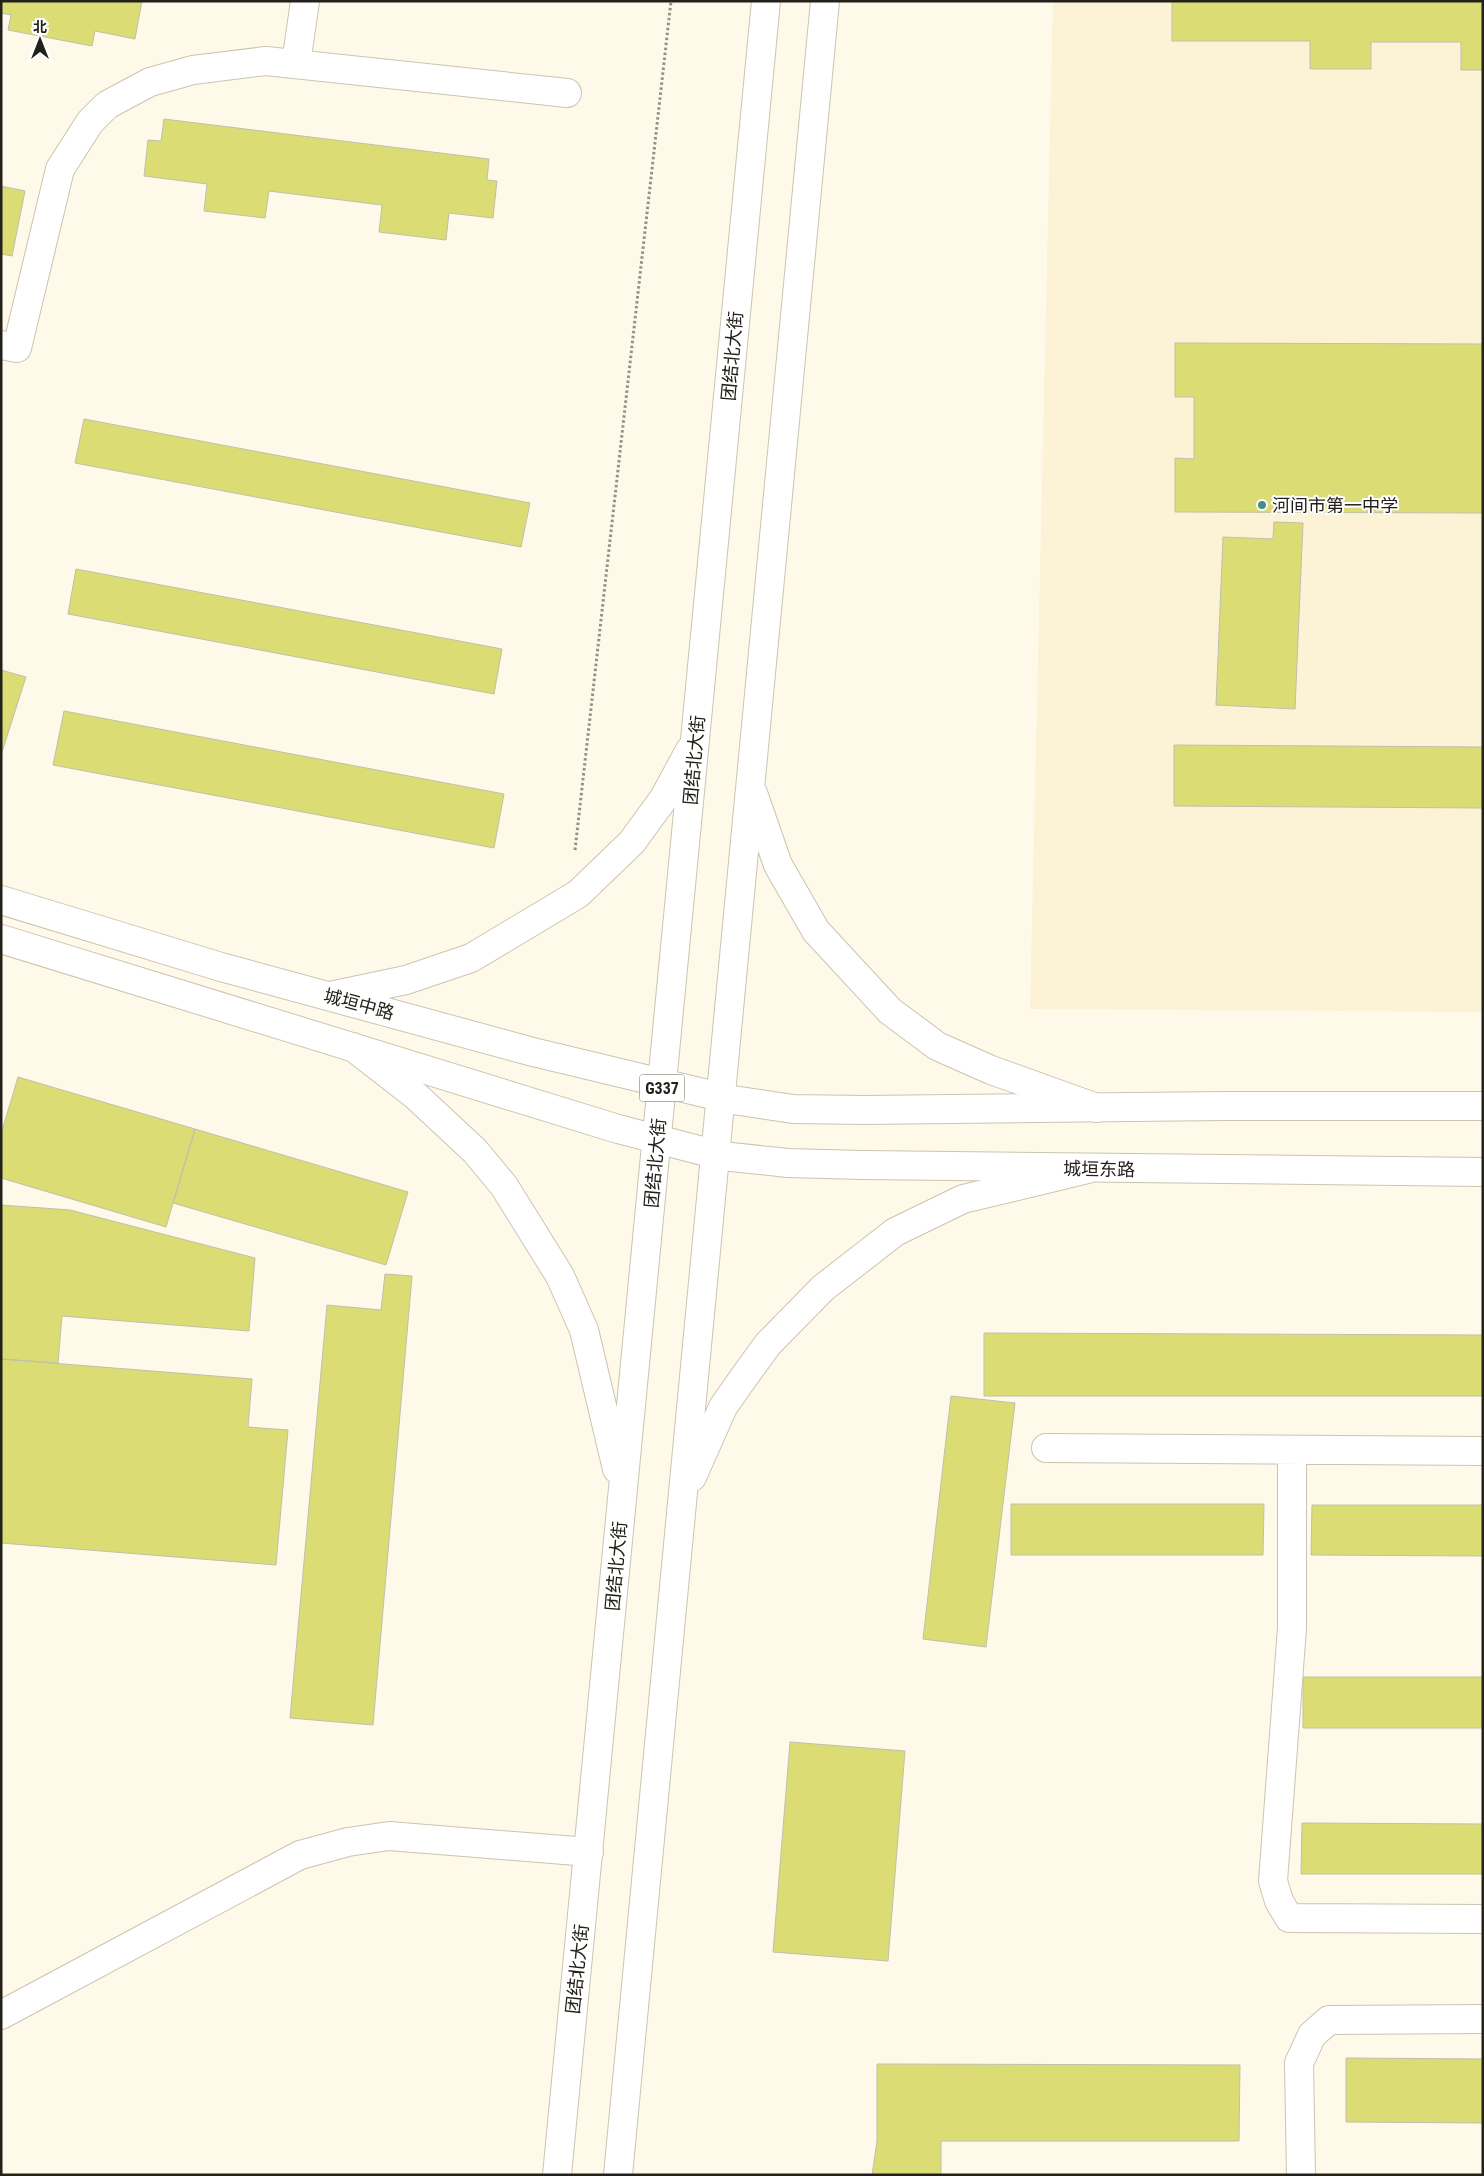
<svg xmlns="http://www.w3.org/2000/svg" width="1484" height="2176" font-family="'Roboto Condensed','Noto Sans SC',sans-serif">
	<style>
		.built { fill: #fcf2d6 }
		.building { fill: #dcdc75; stroke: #bfc0ac }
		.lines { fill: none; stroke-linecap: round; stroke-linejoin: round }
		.minor-casing { stroke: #cbc4b1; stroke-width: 30 }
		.major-casing { stroke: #cbc4b1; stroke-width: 30 }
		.highway-casing { stroke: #cbc4b1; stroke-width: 30 }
		.path { stroke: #949084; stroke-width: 3; stroke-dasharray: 2.5 2.5; stroke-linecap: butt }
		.minor { stroke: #fff; stroke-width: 28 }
		.major { stroke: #fff; stroke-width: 28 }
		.highway { stroke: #fff; stroke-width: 28 }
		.poi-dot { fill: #488e87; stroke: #fff; stroke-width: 2 }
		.labels { text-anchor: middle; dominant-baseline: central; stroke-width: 4; stroke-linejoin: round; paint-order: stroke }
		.shield { fill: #fff; stroke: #66645f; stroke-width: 1 }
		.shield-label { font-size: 16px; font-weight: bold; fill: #24211a }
		.street-label { font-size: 18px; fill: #24211a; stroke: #fff }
		.poi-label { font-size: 18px; fill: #24211a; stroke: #fff; text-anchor: start }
	</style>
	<rect width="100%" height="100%" fill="#fff9e9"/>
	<path class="built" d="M1053 1H1483V1012L1030 1009Z"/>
	<path class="building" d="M1 1H142L135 39 95 31 92 46 8 30 11 15 1 13Z
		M1172 1H1483V70H1461V42H1371V69H1310V41H1172Z
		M164 119 489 159 487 180 497 181 493 218 449 213 446 240 379 232 382 205 269 191 265 218 204 211 207 184 144 176 148 140 161 141Z
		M1 186 25 191 12 256 1 254Z
		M1175 343 1483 344V513L1175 512V458L1194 459V397H1175Z
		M84 419 530 503 521 547 75 463Z
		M1274 522 1303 523 1295 709 1216 705 1223 537 1273 539Z
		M76 569 502 649 494 694 68 614Z
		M1 670 26 677 1 755Z
		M64 711 504 794 494 848 53 765Z
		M1174 745 1483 747V808L1174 806Z
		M18 1077 195 1129 166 1227 1 1178V1134Z
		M195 1129 408 1192 386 1265 173 1203Z
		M1 1205 70 1210 255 1258 249 1331 62 1316 58 1363 1 1359Z
		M385 1274 412 1276 373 1725 290 1718 327 1305 381 1310Z
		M984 1333 1483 1335V1396H984Z
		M1 1359 252 1379 248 1427 288 1430 276 1565 1 1543Z
		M951 1396 1015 1403 986 1647 923 1639Z
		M1011 1504H1264L1263 1555H1011Z
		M1312 1505H1483V1556L1311 1555Z
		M1303 1677H1483V1728H1303Z
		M790 1742 905 1751 888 1961 773 1952Z
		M1302 1823 1483 1824V1874H1301Z
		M1346 2058 1483 2059V2123L1346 2122Z
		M877 2064 1240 2065 1239 2141H941V2175H872L877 2141Z"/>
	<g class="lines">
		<g class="minor-casing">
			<path id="minor" d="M296 64 305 1
				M1 345 17 348 60 169 90 122 107 105 150 82 193 70 266 61 567 93
				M1046 1448 1483 1451
				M1292 1450V1628L1273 1881 1279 1901 1289 1918 1483 1919
				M1 2015 300 1855 348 1842 389 1836 589 1852
				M1301 2175 1299 2063 1312 2035 1329 2020 1483 2019"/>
		</g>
		<g class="major-casing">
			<path id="major" d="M1 900 221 967 533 1052 733 1100 793 1109 864 1110 1224 1106H1483
				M1 939 618 1129 722 1156 788 1163 863 1165 1483 1172"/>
		</g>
		<g class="highway-casing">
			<path id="highway" d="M753 793 778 865 816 931 890 1011 937 1046 991 1070 1097 1108
				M330 996 406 980 471 958 578 894 632 842 664 798 690 750
				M353 1047 416 1096 475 1151 504 1186 560 1276 584 1330 617 1469
				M692 1477 723 1407 744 1377 768 1344 823 1288 895 1232 963 1199 1088 1169
				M557 2175 766 1
				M618 2175 825 1"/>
		</g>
		<path class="path" d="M575 850 671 1"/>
		<use href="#minor" class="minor"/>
		<use href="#major" class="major"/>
		<use href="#highway" class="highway"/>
	</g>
	<circle class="poi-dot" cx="1262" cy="505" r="5"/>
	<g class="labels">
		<rect class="shield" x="639.5" y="1074.5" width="45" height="27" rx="4"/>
		<g class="shield-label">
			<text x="662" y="1088">G337</text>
		</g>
		<g class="street-label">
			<text transform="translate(732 356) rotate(-85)">团结北大街</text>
			<text transform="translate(694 760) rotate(-85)">团结北大街</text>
			<text transform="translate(359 1004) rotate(15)">城垣中路</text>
			<text transform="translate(655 1163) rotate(-85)">团结北大街</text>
			<text transform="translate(1099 1169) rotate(1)">城垣东路</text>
			<text transform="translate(616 1566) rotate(-85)">团结北大街</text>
			<text transform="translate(577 1969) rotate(-84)">团结北大街</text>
		</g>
		<g class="poi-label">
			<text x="1272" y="505">河间市第一中学</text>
		</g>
	</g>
	<rect width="1484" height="2176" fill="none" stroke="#24211a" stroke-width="5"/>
	<g transform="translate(40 40)" stroke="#ffffff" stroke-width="4" paint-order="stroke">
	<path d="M0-4L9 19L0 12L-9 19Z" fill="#24211a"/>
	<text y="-8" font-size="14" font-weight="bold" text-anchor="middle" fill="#24211a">北</text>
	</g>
</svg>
